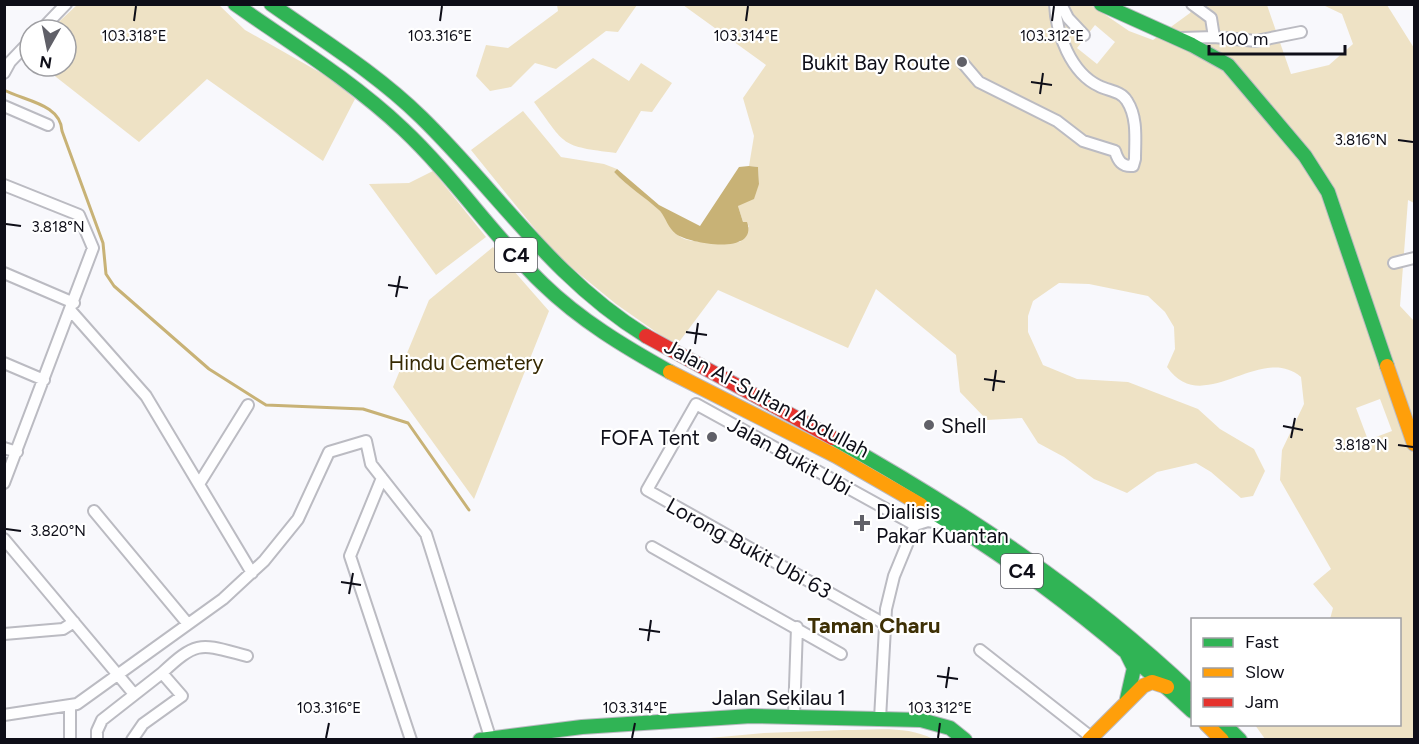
<svg xmlns="http://www.w3.org/2000/svg" width="1419" height="744" font-family="Figtree,sans-serif">
	<style>
		.green { fill: #eee2c5; fill-rule: evenodd }
		.water { fill: #c8b276 }
		.lines { fill: none; stroke-linecap: round; stroke-linejoin: round }
		.stream { stroke: #c8b276; stroke-width: 3 }
		.street-casing { stroke: #bbbbc2; stroke-width: 14 }
		.fast-casing { stroke: #bbbbc2; stroke-width: 16 }
		.slow-casing { stroke: #bbbbc2; stroke-width: 16 }
		.jam-casing { stroke: #bbbbc2; stroke-width: 16 }
		.street { stroke: #fefeff; stroke-width: 10 }
		.fast { stroke: #30b455; stroke-width: 14 }
		.slow { stroke: #ff9f0a; stroke-width: 14 }
		.jam { stroke: #e5322d; stroke-width: 14 }
		.ticks { fill: none; stroke: #0e0e18; stroke-width: 2 }
		.poi-dot { fill: #606068; stroke: #fff; stroke-width: 2 }
		.labels { text-anchor: middle; dominant-baseline: central; stroke-width: 4.5; stroke-linejoin: round; paint-order: stroke }
		.shield { fill: #fff; stroke: #56565d; stroke-width: 1.5 }
		.shield-label { font-size: 20px; font-weight: bold; fill: #0e0e18 }
		.poi-label { font-size: 21px; fill: #0e0e18; stroke: #fff; text-anchor: end }
		.park-label { font-size: 21px; fill: #352801; stroke: #fff }
		.street-label { font-size: 21px; fill: #0e0e18; stroke: #fff }
		.neighbourhood-label { font-size: 22px; font-weight: bold; fill: #3e3005; stroke: #fff }
		.ticks-label { font-size: 15px; text-anchor: middle; fill: #0e0e18; stroke: #fff; stroke-width: 4.5; stroke-linejoin: round; paint-order: stroke }
	</style>
	<rect width="100%" height="100%" fill="#f8f8fc"/>
	<path class="green" d="M77 5H219L245 30 328 77 355 99 323 161 207 79 139 142 42 66H66V30H50Z
		M557 5H637L618 32 606 31 556 69 535 63 511 87 490 91 476 76 486 45 508 48 558 11Z
		M683 5H1091L1129 31 1153 40 1190 13 1195 5H1267L1291 74 1329 65 1353 44 1342 14 1323 5H1387L1414 48V203L1408 200 1400 306 1414 321V739H1265L1255 725 1400 724V620L1330 619 1333 608 1313 584 1331 569 1280 480 1282 450 1304 404 1301 377C1260 342 1203 419 1167 367L1175 349 1174 327 1165 312 1148 296 1089 284 1059 283 1033 301 1028 316V332L1043 365 1077 379 1128 382 1198 409 1220 429 1254 449 1265 471 1253 496 1241 498 1211 472 1196 463 1157 472 1127 493 1094 479 1064 457 1038 443 1022 418 987 420 960 392 956 355 876 289 848 348 718 290 676 346 616 304 556 255 471 150 523 111 561 157 604 164 617 169 614 172C628 187 646 197 660 211 670 221 672 236 688 240 703 244 724 241 740 242L749 226 743 222 738 206 759 184 758 167 749 166 754 136 743 98 766 65ZM1095 25 1115 42 1097 64 1077 48ZM1380 399 1392 431 1368 440 1356 408Z
		M593 58 629 81 641 63 672 83 652 112 641 111 616 153C560 146 566 146 534 102Z
		M433 171 486 237 436 275 369 184 409 183Z
		M493 247 549 311 474 499 393 387 429 300Z
		M844 730C874 730 907 725 933 739H699L764 733Z"/>
	<path class="water" d="M749 166 758 167 759 184 754 199 738 206 743 222H747C759 256 690 244 676 234 668 228 666 218 660 211 645 197 628 187 614 172L617 169 659 205 700 226 739 167Z"/>
	<g class="lines">
		<path class="stream" d="M4 90C25 101 61 104 62 131L103 243 106 274 114 286 209 369 266 405 363 409 408 423 469 510"/>
		<g class="street-casing">
			<path id="street" d="M1061 4 1068 18 1084 35
				M1192 4 1211 18 1214 37
				M41 30 66 4
				M1181 38 1214 37 1256 41 1301 32
				M962 62 979 82 1057 121 1083 141 1115 151C1118 161 1122 167 1133 166L1135 159C1135 140 1138 118 1127 101 1121 91 1109 91 1099 86 1071 73 1056 33 1055 4
				M4 73 10 62 30 41
				M4 106 48 125
				M4 185 79 215 93 248 4 483
				M1394 263 1414 258
				M4 273 74 303
				M71 311 146 396 252 573
				M4 363 44 380
				M4 448 17 452
				M382 478 350 556 411 740
				M199 484 248 405
				M94 511 188 624
				M915 525 928 521 946 524
				M4 539 134 694
				M652 547 841 654
				M883 623 647 490 696 404 915 525
				M4 634 63 629 74 622
				M980 650 1091 737
				M162 673C198 639 201 644 247 656
				M4 715 77 704 223 599 264 561 298 519 329 452 366 441 371 464 426 534 490 737
				M794 716 797 627
				M880 719 886 609 894 576 915 525
				M70 740V707
				M97 740V731L102 720 162 673 182 696 143 724 132 740"/>
		</g>
		<g class="fast-casing">
			<path id="fast" d="M235 4C292 44 352 81 403 129 454 177 493 236 543 284 580 320 625 347 670 372
				M271 4C322 40 376 73 421 117 498 192 552 278 646 336
				M1101 4 1192 45 1228 65 1305 156 1328 192 1387 366
				M833 438C962 510 1084 591 1192 693
				M921 505C1019 563 1109 633 1192 711
				M1126 652 1134 668 1127 699
				M1224 724 1240 740
				M480 740 582 727 751 716 921 720 950 728 965 740"/>
		</g>
		<g class="slow-casing">
			<path id="slow" d="M1387 366 1414 444
				M670 372 836 456 921 505
				M1206 724 1222 740
				M1089 740 1143 686 1152 682 1167 687"/>
		</g>
		<g class="jam-casing">
			<path id="jam" d="M646 336 833 438"/>
		</g>
		<use href="#street" class="street"/>
		<use href="#fast" class="fast"/>
		<use href="#slow" class="slow"/>
		<use href="#jam" class="jam"/>
	</g>
	<path class="ticks" d="M134 21 136 6M440 21 442 6M746 21 748 6M1052 21 1054 6M1031 82 1052 85M1040 94 1043 73M1398 140 1413 142M6 224 21 226M388 285 408 288M396 297 400 276M686 332 707 335M695 344 698 323M984 379 1005 382M993 391 996 370M1283 426 1303 430M1291 438 1295 418M1398 445 1413 447M6 529 21 531M341 582 361 585M349 594 353 573M639 629 660 632M648 641 651 620M937 676 958 679M946 688 949 667M326 738 329 723M632 738 635 723M938 738 940 723"/>
	<g class="poi-dot">
		<circle cx="962" cy="62" r="6"/>
		<circle cx="929" cy="425" r="6"/>
		<circle cx="712" cy="437" r="6"/>
		<path d="M859 514h6v6h6v6h-6v6h-6v-6h-6v-6h6z"/>
	</g>
	<g class="labels">
		<g class="shield">
			<rect x="495" y="238" width="42" height="34" rx="4.5"/>
			<rect x="1001" y="554" width="42" height="34" rx="4.5"/>
		</g>
		<g class="shield-label">
			<text x="516" y="255">C4</text>
			<text x="1022" y="571">C4</text>
		</g>
		<g class="poi-label">
			<text x="950" y="62">Bukit Bay Route</text>
			<text x="941" y="425" text-anchor="start">Shell</text>
			<text x="700" y="437">FOFA Tent</text>
			<text x="876" y="511" text-anchor="start">Dialisis<tspan x="876" dy="24">Pakar Kuantan</tspan></text>
		</g>
		<g class="park-label">
			<text x="466" y="362">Hindu Cemetery</text>
		</g>
		<g class="street-label">
			<text transform="translate(767 398) rotate(28)">Jalan Al-Sultan Abdullah</text>
			<text transform="translate(790 456) rotate(29)">Jalan Bukit Ubi</text>
			<text transform="translate(749 548) rotate(29)">Lorong Bukit Ubi 63</text>
			<text x="779" y="697">Jalan Sekilau 1</text>
		</g>
		<g class="neighbourhood-label">
			<text x="874" y="625">Taman Charu</text>
		</g>
	</g>
	<g class="ticks-label">
		<text x="134" y="41">103.318°E</text>
		<text x="440" y="41">103.316°E</text>
		<text x="746" y="41">103.314°E</text>
		<text x="1052" y="41">103.312°E</text>
		<text x="1361" y="145">3.816°N</text>
		<text x="58" y="232">3.818°N</text>
		<text x="1361" y="450">3.818°N</text>
		<text x="58" y="536">3.820°N</text>
		<text x="329" y="713">103.316°E</text>
		<text x="635" y="713">103.314°E</text>
		<text x="940" y="713">103.312°E</text>
	</g>
	<rect width="1419" height="744" fill="none" stroke="#0e0e18" stroke-width="12"/>
	<rect x="1191" y="618" width="210" height="108" fill="#ffffff" stroke="#9f9fa3" stroke-width="1.5"/>
	<rect x="1203" y="638" width="30" height="9" fill="#30b455" stroke="#9f9fa3" stroke-width="1.5"/>
	<text x="1245" y="648" font-size="18" fill="#0e0e18">Fast</text>
	<rect x="1203" y="668" width="30" height="9" fill="#ff9f0a" stroke="#9f9fa3" stroke-width="1.5"/>
	<text x="1245" y="678" font-size="18" fill="#0e0e18">Slow</text>
	<rect x="1203" y="698" width="30" height="9" fill="#e5322d" stroke="#9f9fa3" stroke-width="1.5"/>
	<text x="1245" y="708" font-size="18" fill="#0e0e18">Jam</text>
	<g transform="translate(48 48) rotate(189)"><circle r="28" fill="#ffffff" stroke="#9f9fa3" stroke-width="1.5"/>
	<path d="M0-4.5L10 22L0 15L-10 22Z" fill="#606068"/>
	<text y="-9" font-size="16" font-weight="bold" text-anchor="middle" fill="#0e0e18">N</text>
	</g>
	<path d="M1209 45v9h136v-9" fill="none" stroke="#0e0e18" stroke-width="3"/>
	<text x="1218" y="45" font-size="18" fill="#0e0e18" stroke="#ffffff" stroke-width="4.5" paint-order="stroke">100 m</text>
</svg>
